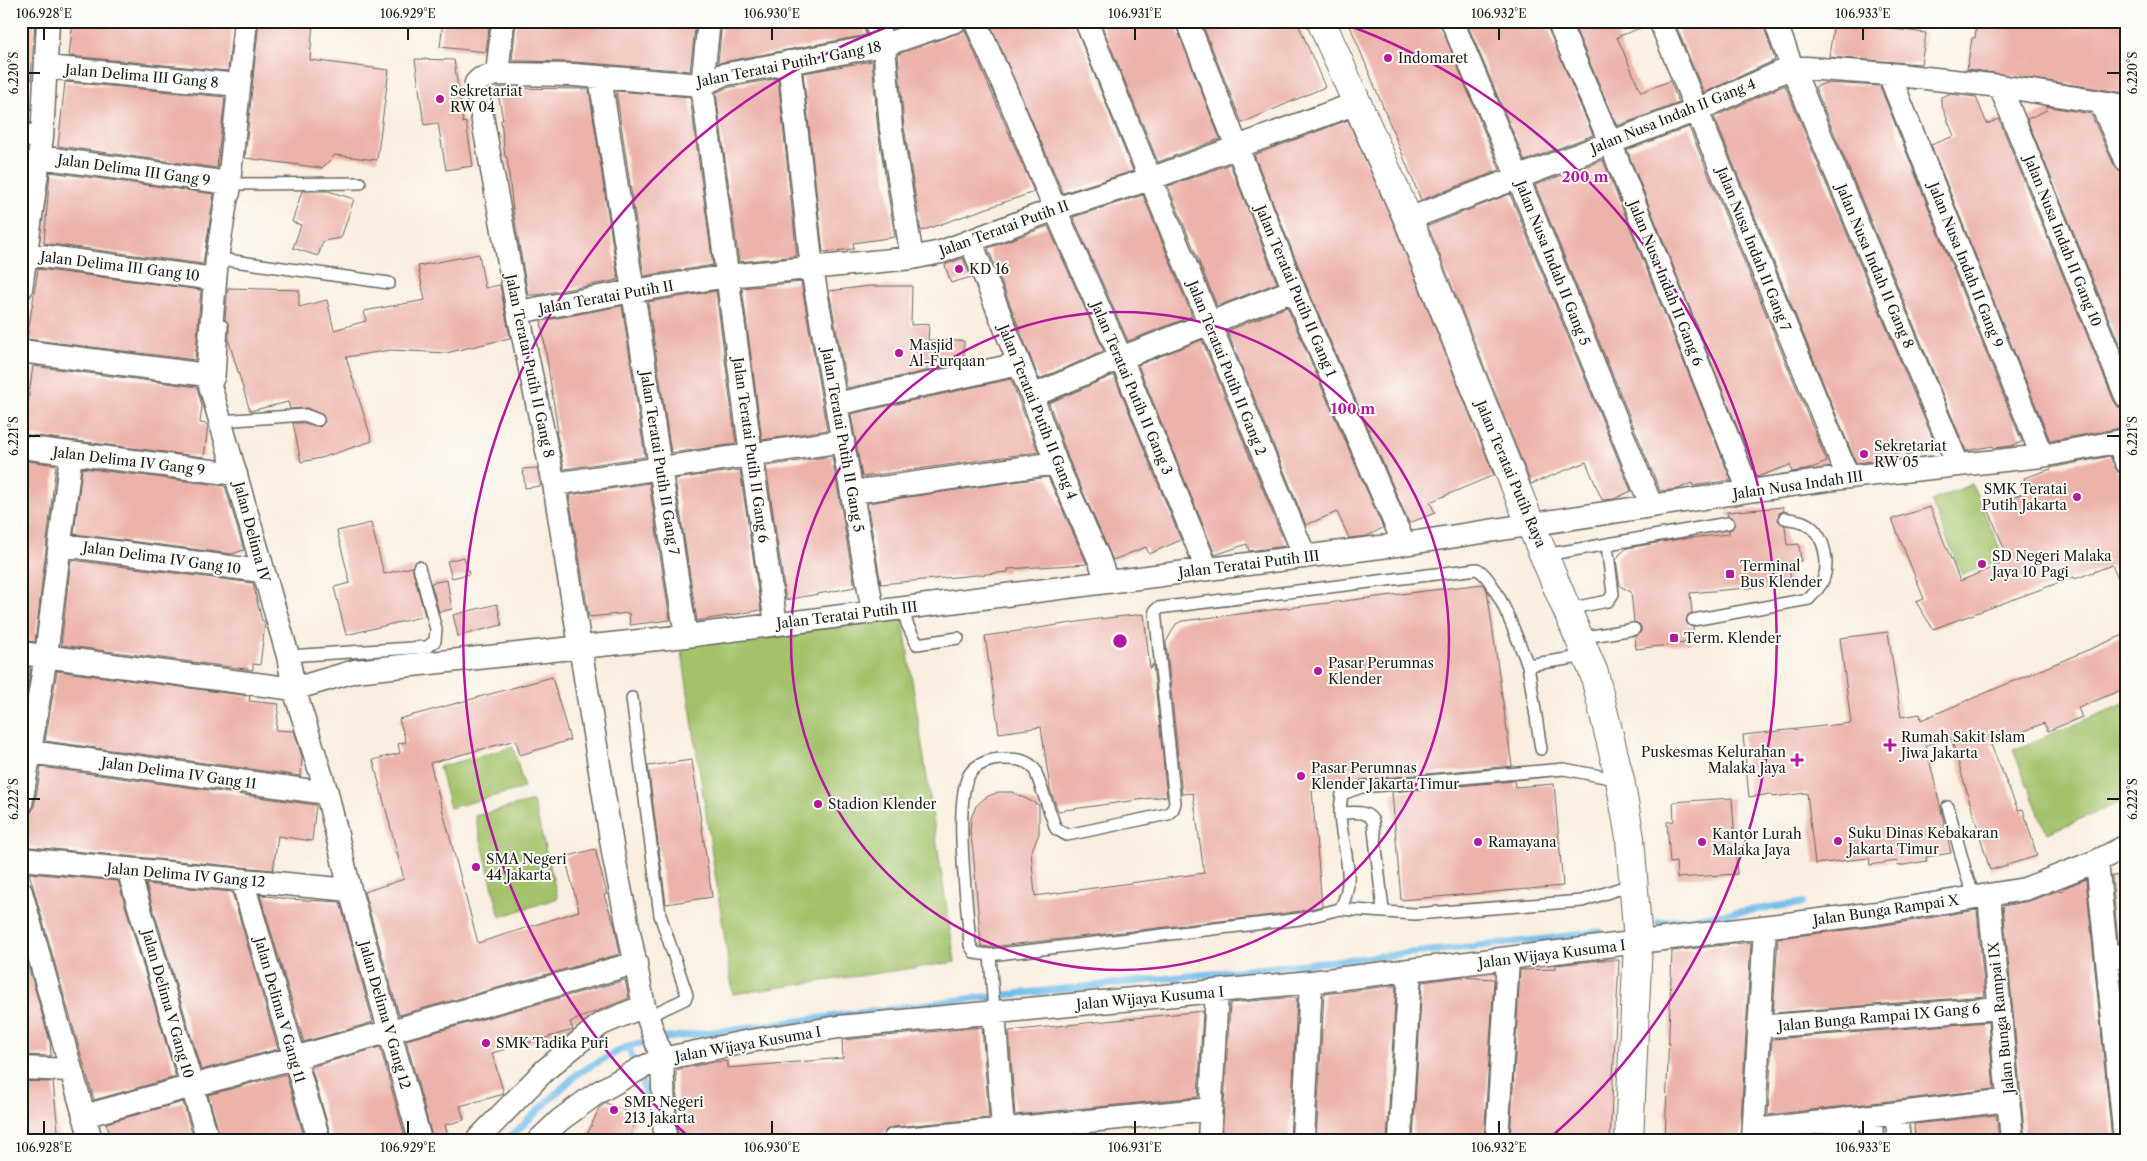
<svg xmlns="http://www.w3.org/2000/svg" width="2147" height="1161" font-family="'Libre Caslon Text',serif">
	<style>
		.green { fill: #a3c26a; stroke: #606f43 }
		.lines { fill: none; stroke-linecap: round; stroke-linejoin: round }
		.stream { stroke: #70bce9; stroke-width: 7 }
		.building { fill: #ecb3ab }
		.service-casing { stroke: #696660; stroke-width: 14 }
		.minor-casing { stroke: #696660; stroke-width: 25 }
		.tertiary-casing { stroke: #696660; stroke-width: 30 }
		.service { stroke: #fff; stroke-width: 11 }
		.minor { stroke: #fff; stroke-width: 22 }
		.tertiary { stroke: #fff; stroke-width: 28 }
		.ticks { fill: none; stroke: #1c1c1c; stroke-width: 2 }
		.ring { fill: none; stroke: #b5179e; stroke-width: 2.5 }
		.poi-dot { fill: #b5179e; stroke: #fdfcf7; stroke-width: 2 }
		.labels { text-anchor: middle; dominant-baseline: central; stroke-width: 4; stroke-linejoin: round; paint-order: stroke }
		.poi-label { font-size: 14px; fill: #1c1c1c; stroke: #fdfcf7; text-anchor: start }
		.street-label { font-size: 14px; fill: #1c1c1c; stroke: #fdfcf7 }
		.centre { fill: #b5179e; stroke: #fdfcf7; stroke-width: 2.5 }
		.ring-label { font-size: 15px; text-anchor: middle; font-weight: bold; fill: #b5179e; stroke: #fdfcf7; stroke-width: 4; stroke-linejoin: round; paint-order: stroke }
		.neatline { fill: none; stroke: #1c1c1c; stroke-width: 2 }
		.ticks-label { font-size: 12px; text-anchor: middle; fill: #1c1c1c }
	</style>
	<rect width="100%" height="100%" fill="#fdfcf7"/>
	<filter id="ink" filterUnits="userSpaceOnUse"><feTurbulence type="fractalNoise" baseFrequency=".02" numOctaves="2"/><feDisplacementMap in="SourceGraphic" scale="10" xChannelSelector="R" yChannelSelector="G"/><feConvolveMatrix kernelMatrix="1 2 1 2 8 2 1 2 1" color-interpolation-filters="sRGB"/></filter>
	<filter id="wash" filterUnits="userSpaceOnUse"><feTurbulence type="fractalNoise" baseFrequency=".0096" numOctaves="4" result="noise"/><feDisplacementMap in="SourceGraphic" scale="20" xChannelSelector="R" yChannelSelector="G"/><feGaussianBlur stdDeviation="1.12" result="paint"/><feColorMatrix in="noise" values="0 0 0 0 0 0 0 0 0 0 0 0 0 0 0 0 0 1.4 0 .05"/><feComposite in="paint" operator="in"/></filter>
	<g filter="url(#wash)">
		<rect width="100%" height="100%" fill="#f9eedf"/>
		<path class="green" d="M1972 484 2004 558 1962 575 1931 501Z
			M902 614 955 962 733 994 681 646Z
			M2126 703V800L2047 833 2013 750Z
			M513 747 524 788 450 808 439 767Z
			M533 801 558 898 500 917 475 816Z"/>
		<g class="lines">
			<path class="stream" d="M1659 923 1802 903
				M628 1046 655 1117
				M507 1140 578 1073 628 1046 659 1039 967 999 1537 940 1599 932"/>
		</g>
		<g id="blocks">
			<path class="building" d="M21 21H35L31 80 21 79Z
				M73 21H233L228 71 69 56Z
				M259 21H313L310 60 389 70 377 160 335 155 322 168 245 158Z
				M443 21H490L486 52 440 47Z
				M516 21H696L690 71 575 62 512 61Z
				M722 21H862L866 35 718 63Z
				M889 21H913L892 28Z
				M989 21H1073L1133 171 1063 193Z
				M1100 21H1174L1220 139 1158 162Z
				M1201 21H1297L1325 87 1242 123Z
				M1348 21H1439L1500 170 1421 200Z
				M1466 21H1545L1593 135 1525 161Z
				M1572 21H1647L1648 25 1617 37 1641 92 1670 81 1679 103 1617 126Z
				M1674 21H1762L1775 60 1704 93Z
				M1834 21H1897L1893 29 1926 33 1921 64 1829 57Z
				M1977 21H2126V93L1967 69 1972 38H1975Z
				M965 30 1034 192 921 231 904 127 898 54 959 33Z
				M415 59 454 60 463 123 466 122 473 166 446 170 438 123 424 125Z
				M872 61 878 131 895 237 853 243 854 249 823 252 803 73Z
				M778 78 797 256 739 262 716 93 726 88Z
				M65 82 225 97 217 168 58 146Z
				M1825 83 1880 86 2022 442 2011 446 1994 448 1993 446 1966 451 1815 87Z
				M1785 85 1935 444 1902 458 1896 459 1895 454 1879 460 1856 463 1714 117Z
				M497 88 589 89 618 280 537 295H528L513 210 507 157H505L501 120H503Z
				M616 91 690 97 713 265 644 276Z
				M1949 94 1976 97 1987 124 1999 119 2114 401 2118 407 2126 409V427L2050 441 1931 145 1954 136 1941 104V97Z
				M2045 106 2091 114 2114 165 2119 171 2126 174V361L2027 119 2047 110Z
				M1348 120 1394 225 1494 475 1430 502 1435 513 1409 523 1306 285 1254 155Z
				M1689 127 1827 462 1806 470 1792 472 1790 465 1757 477 1627 150Z
				M1603 160 1731 480 1693 486 1692 483 1678 489 1660 491 1535 185Z
				M1230 164 1277 283 1217 306 1168 186Z
				M50 172 214 194 203 264 44 243Z
				M302 191H328L354 199 341 238 323 241 318 256 293 248 301 225 292 222Z
				M1510 194 1631 491 1614 499 1602 500 1586 462 1531 484 1428 226Z
				M1143 195 1192 316 1128 341 1073 217Z
				M1048 226 1104 351 1039 379 988 248Z
				M479 254 485 288 500 285 510 338 446 353 391 350 346 357 372 441 321 458 301 462 293 423H304L320 427 325 422 323 415 307 408 290 409 288 402 250 411 229 342V326L225 319 228 288 299 290V307L327 300 334 330 366 321 364 311 425 300 418 266Z
				M963 258 971 277 951 283 945 265Z
				M38 269 201 290 195 360 27 339Z
				M801 282 827 430 762 440 742 288Z
				M869 286H912L911 325 929 324 928 340 964 341V363L847 388 829 291Z
				M716 291 736 444 671 453 648 302Z
				M622 306 645 457 564 469 556 431H558L541 321Z
				M1287 307 1383 528 1367 536 1349 538 1337 512 1306 525 1227 331Z
				M1202 340 1286 546 1249 551 1247 544 1215 555 1138 365Z
				M33 366 197 387 202 406 200 423 207 424 208 426 204 457 21 434V401L28 402Z
				M1114 375 1181 540 1149 554 1146 547 1113 560 1068 458 1049 403Z
				M1011 379 1038 452 862 477 851 414Z
				M832 456 855 587 786 600 766 466Z
				M2110 456 2118 472 2126 475V595L2112 565 2075 579 2074 577 1933 629 1916 602 1924 599 1892 519 1930 507 1960 581 2009 561 1988 508 2028 491 2024 478 2051 469 2050 468Z
				M21 460 56 465 35 642 21 640Z
				M82 468 225 486 244 550 232 554 74 534Z
				M537 468 541 486 525 488 523 469Z
				M740 470 761 610 697 621 675 479Z
				M1048 477 1087 564 1008 569V572L881 584 867 503Z
				M649 483 670 620 630 625 629 613 589 617 569 495Z
				M1783 507 1784 511 1779 513 1778 520 1785 526 1787 545 1799 544 1801 561 1789 562 1791 584 1690 593 1692 613 1688 615 1686 621 1688 625 1693 627 1694 642 1636 649 1635 636 1641 632V627L1639 624 1634 622 1631 592 1620 586 1616 560 1620 554 1627 548 1680 539 1729 534V530L1733 528 1735 522 1733 518 1728 516 1727 512Z
				M371 523 384 574 412 567 425 616 346 635 334 587 350 583 337 531Z
				M464 557 469 574 452 578 447 561Z
				M71 560 253 583 262 621H264L265 624 260 665 253 664V670L61 645Z
				M447 580 452 609 439 612 431 583Z
				M1482 584 1487 590 1512 766 1361 780 1345 785 1312 790 1322 906 1301 911 1264 916 990 947 981 946 973 850 970 832 971 818 976 806 986 797 999 792H1012L1039 805V834L1031 852 1035 896 1204 873 1193 793 1182 794 1166 642 1176 624 1182 621Z
				M497 604 502 625 458 636 453 615Z
				M1144 614 1150 669 1153 664 1167 796 1058 811 1050 789 1041 727 999 733 985 636 1098 619Z
				M1888 632 1901 717 1920 714 1921 720 2126 634V688L2078 708 2082 717 2048 731 2044 723 1991 745 2018 810 2023 809 2037 856 1990 870 1951 738 1926 745 1951 853 1926 857 1927 861 1898 866 1897 861 1870 865 1869 858 1815 864 1807 793 1772 797V794L1749 797 1743 735 1851 723 1840 638Z
				M21 666 31 668 21 724Z
				M57 671 250 696 249 701 279 704 276 730 294 731 302 757 301 776 45 741Z
				M552 677 570 740 520 755 516 740 430 763 478 943 579 911 565 857 595 849 607 894 604 895 615 927 620 954 399 1015 364 892 404 879 373 760 400 753 398 744 406 742 399 719Z
				M692 760 712 897 666 904 648 766Z
				M41 767 316 805 312 841 278 836 273 870 21 846V817L31 813 34 807Z
				M1514 781 1515 787 1554 784 1563 886 1401 900 1392 792Z
				M1732 798 1737 874 1677 878 1676 862 1670 863 1667 822 1674 821 1673 802Z
				M29 873 118 881 176 1077 94 1100Z
				M2126 875V940L2118 942 2112 876Z
				M2086 879 2112 1140H2025L2003 906 2030 901 2057 891 2064 890V888Z
				M146 884 232 892 278 1049 201 1070Z
				M260 895 287 899 340 902 373 1022 304 1042Z
				M1977 910 1985 996 1773 1013 1778 938 1879 926Z
				M1751 942 1740 1140H1665L1672 951Z
				M1602 960H1619L1610 1140H1510L1520 970 1556 969V965Z
				M21 962H27L50 1042 51 1056 21 1055Z
				M2126 967V1016L2121 969Z
				M1459 977 1494 979 1484 1140H1413L1422 982Z
				M625 980 629 998 570 1022 573 1030 492 1053 504 1094 460 1106 464 1120 445 1125 449 1140H433L406 1040Z
				M1390 986H1396L1387 1140H1316L1324 994Z
				M1284 998H1297L1290 1140H1222L1230 1003Z
				M1203 1011 1198 1097 1015 1115 1009 1031Z
				M1988 1022 1994 1089 1768 1115 1772 1039Z
				M982 1027 989 1118 893 1127 886 1130 882 1137 855 1140H678L676 1070 714 1062 728 1061V1068L843 1058 842 1040Z
				M380 1047 406 1140H332L311 1067Z
				M286 1074 305 1140H221L208 1095Z
				M21 1081 53 1082 59 1140H21Z
				M183 1102 194 1140H112L106 1123Z
				M606 1103 638 1116 628 1140H585L599 1108Z
				M1996 1115 1999 1140H1915L1914 1124Z
				M1834 1134V1140H1783Z"/>
		</g>
	</g>
	<g filter="url(#ink)">
		<use href="#blocks" fill-opacity="0" stroke="#696660" stroke-width="1"/>
		<g class="lines">
			<g class="service-casing">
				<path id="service" d="M234 195 236 184 360 183
					M227 260 389 283
					M210 385 217 382 219 377 222 326
					M221 421 305 415 318 420
					M1545 555 1728 523
					M904 608 907 624 917 644 958 638
					M1567 609 1608 601 1613 594 1607 545
					M1693 620 1809 599C1812 595 1816 592 1819 587 1832 570 1826 535 1807 524 1801 520 1791 520 1785 518
					M1579 638 1634 629
					M288 656 427 647 435 641 436 629 419 567
					M1528 665 1541 749
					M632 698 660 915 687 995 685 999 647 1017
					M1948 807 1968 880 1976 898
					M1340 813C1352 813 1366 809 1373 821L1383 910
					M1340 909 1415 914 1582 901 1633 884
					M990 955 975 953 970 945C968 909 953 803 969 775 975 764 992 758 1005 759 1018 759 1028 760 1035 770L1056 829 1067 835 1168 814 1173 809 1175 803 1155 611 1158 608 1477 569C1497 579 1518 642 1528 665L1587 656
					M994 1012 990 955 1300 919 1340 909C1358 879 1341 845 1340 814 1340 807 1341 801 1342 794L1362 787 1564 769 1620 780"/>
			</g>
			<g class="minor-casing">
				<path id="minor" d="M246 21 229 183 217 258 207 375 288 656 294 689 327 793 350 890 420 1140
					M709 21 702 85 751 455 776 624
					M875 21 884 45 891 129 912 258
					M975 21 1004 86 1055 209 1121 358 1207 569
					M1086 21 1305 557
					M1187 21 1294 290 1404 544
					M1452 21 1518 178 1651 505
					M1558 21 1610 142 1749 491
					M1660 21 1848 477
					M1775 21 1792 67 1958 465
					M789 62 812 269 873 612
					M46 67 239 85
					M497 74 503 21
					M1889 74 2042 456
					M600 77 686 636
					M2000 86 2126 396
					M2101 103 2126 160
					M21 135 42 137
					M39 157 229 183
					M1408 219 1697 110 1792 67 1889 74 2000 86 2126 106
					M971 242 1032 396 1056 463 1099 559 1107 582
					M26 254 215 279
					M21 289 42 137 48 21
					M518 312 633 291 728 276 912 258 941 252 1055 209 1150 179 1357 103
					M21 351 207 375
					M1032 396 1121 358 1294 290
					M836 404 1019 364
					M2118 442 2126 462
					M21 447 236 474
					M554 484 843 441
					M853 492 1056 463
					M61 545 262 571
					M21 653 294 689 355 671 686 636 1404 544 1749 491 1848 477 2042 456 2126 440
					M30 752 327 793
					M21 804 46 656 71 454
					M21 859 350 890
					M2097 861 2125 1140
					M128 869 208 1140
					M242 880 319 1140
					M21 892 91 1140
					M1989 896 2012 1140
					M2107 961 2126 953
					M994 1012 1003 1129 1002 1140
					M1758 1027 2000 1008
					M21 1068 71 1070
					M1896 1114 1899 1140
					M84 1116 636 963
					M1871 1116 1872 1140
					M1754 1130 2009 1100
					M477 1140 545 1070 601 1024 644 1006
					M539 1140 560 1120 597 1093 641 1068 662 1059 750 1041 839 1027 1311 982 1877 913 2025 889 2097 861 2126 846
					M665 1140 662 1059 644 1006 614 858 554 484 518 312 476 83 480 79 497 74 574 75 702 85 722 75 884 45 955 21
					M894 1140 1211 1109
					M1209 1140 1217 992
					M1303 1140 1311 982
					M1400 1140 1410 970
					M1497 1140 1508 959
					M1753 1140 1765 927
					M1847 1140 1848 1118"/>
			</g>
			<g class="tertiary-casing">
				<path id="tertiary" d="M1321 21 1408 219 1530 523 1594 673 1620 780 1630 838 1638 943 1629 1140"/>
			</g>
			<use href="#service" class="service"/>
			<use href="#minor" class="minor"/>
			<use href="#tertiary" class="tertiary"/>
		</g>
	</g>
	<path class="ticks" d="M44 28V40M408 28V40M772 28V40M1135 28V40M1499 28V40M1863 28V40M28 73H40M2107 73H2120M28 436H40M2107 436H2120M28 799H40M2107 799H2120M44 1121V1134M408 1121V1134M772 1121V1134M1135 1121V1134M1499 1121V1134M1863 1121V1134"/>
	<g class="ring">
		<circle cx="1120" cy="641" r="329"/>
		<path d="M689 1137A657 657 0 0 1 901 22M1339 22A657 657 0 0 1 1551 1137"/>
	</g>
	<g class="poi-dot">
		<circle cx="1388" cy="58" r="5"/>
		<circle cx="440" cy="99" r="5"/>
		<circle cx="959" cy="269" r="5"/>
		<circle cx="899" cy="353" r="5"/>
		<circle cx="1864" cy="454" r="5"/>
		<circle cx="2077" cy="497" r="5"/>
		<circle cx="1982" cy="564" r="5"/>
		<rect x="1725" y="569" width="10" height="10" rx="2.5"/>
		<rect x="1669" y="633" width="10" height="10" rx="2.5"/>
		<circle cx="1318" cy="671" r="5"/>
		<path d="M1887.5 737.5h5v5h5v5h-5v5h-5v-5h-5v-5h5z"/>
		<path d="M1794.5 752.5h5v5h5v5h-5v5h-5v-5h-5v-5h5z"/>
		<circle cx="1301" cy="776" r="5"/>
		<circle cx="818" cy="804" r="5"/>
		<circle cx="1838" cy="841" r="5"/>
		<circle cx="1478" cy="842" r="5"/>
		<circle cx="1702" cy="842" r="5"/>
		<circle cx="476" cy="867" r="5"/>
		<circle cx="486" cy="1043" r="5"/>
		<circle cx="614" cy="1110" r="5"/>
	</g>
	<g class="labels">
		<g class="poi-label">
			<text x="1398" y="58">Indomaret</text>
			<text x="450" y="91">Sekretariat<tspan x="450" dy="16">RW 04</tspan></text>
			<text x="969" y="269">KD 16</text>
			<text x="909" y="345">Masjid<tspan x="909" dy="16">Al-Furqaan</tspan></text>
			<text x="1874" y="446">Sekretariat<tspan x="1874" dy="16">RW 05</tspan></text>
			<text x="2067" y="489" text-anchor="end">SMK Teratai<tspan x="2067" dy="16">Putih Jakarta</tspan></text>
			<text x="1992" y="556">SD Negeri Malaka<tspan x="1992" dy="16">Jaya 10 Pagi</tspan></text>
			<text x="1740" y="566">Terminal<tspan x="1740" dy="16">Bus Klender</tspan></text>
			<text x="1684" y="638">Term. Klender</text>
			<text x="1328" y="663">Pasar Perumnas<tspan x="1328" dy="16">Klender</tspan></text>
			<text x="1901" y="737">Rumah Sakit Islam<tspan x="1901" dy="16">Jiwa Jakarta</tspan></text>
			<text x="1786" y="752" text-anchor="end">Puskesmas Kelurahan<tspan x="1786" dy="16">Malaka Jaya</tspan></text>
			<text x="1311" y="768">Pasar Perumnas<tspan x="1311" dy="16">Klender Jakarta Timur</tspan></text>
			<text x="828" y="804">Stadion Klender</text>
			<text x="1848" y="833">Suku Dinas Kebakaran<tspan x="1848" dy="16">Jakarta Timur</tspan></text>
			<text x="1712" y="834">Kantor Lurah<tspan x="1712" dy="16">Malaka Jaya</tspan></text>
			<text x="1488" y="842">Ramayana</text>
			<text x="486" y="859">SMA Negeri<tspan x="486" dy="16">44 Jakarta</tspan></text>
			<text x="496" y="1043">SMK Tadika Puri</text>
			<text x="624" y="1102">SMP Negeri<tspan x="624" dy="16">213 Jakarta</tspan></text>
		</g>
		<g class="street-label">
			<text transform="translate(789 64) rotate(-11)">Jalan Teratai Putih I Gang 18</text>
			<text transform="translate(142 76) rotate(5)">Jalan Delima III Gang 8</text>
			<text transform="translate(1673 116) rotate(-22)">Jalan Nusa Indah II Gang 4</text>
			<text transform="translate(134 170) rotate(8)">Jalan Delima III Gang 9</text>
			<text transform="translate(1004 228) rotate(-20)">Jalan Teratai Putih II</text>
			<text transform="translate(2063 241) rotate(68)">Jalan Nusa Indah II Gang 10</text>
			<text transform="translate(1754 249) rotate(68)">Jalan Nusa Indah II Gang 7</text>
			<text transform="translate(1553 263) rotate(68)">Jalan Nusa Indah II Gang 5</text>
			<text transform="translate(1966 265) rotate(68)">Jalan Nusa Indah II Gang 9</text>
			<text transform="translate(120 266) rotate(7)">Jalan Delima III Gang 10</text>
			<text transform="translate(1875 266) rotate(67)">Jalan Nusa Indah II Gang 8</text>
			<text transform="translate(1666 283) rotate(68)">Jalan Nusa Indah II Gang 6</text>
			<text transform="translate(1296 291) rotate(67)">Jalan Teratai Putih II Gang 1</text>
			<text transform="translate(606 297) rotate(-10)">Jalan Teratai Putih II</text>
			<text transform="translate(530 366) rotate(78)">Jalan Teratai Putih II Gang 8</text>
			<text transform="translate(1227 368) rotate(68)">Jalan Teratai Putih II Gang 2</text>
			<text transform="translate(1132 388) rotate(67)">Jalan Teratai Putih II Gang 3</text>
			<text transform="translate(1038 412) rotate(68)">Jalan Teratai Putih II Gang 4</text>
			<text transform="translate(843 440) rotate(80)">Jalan Teratai Putih II Gang 5</text>
			<text transform="translate(751 450) rotate(82)">Jalan Teratai Putih II Gang 6</text>
			<text transform="translate(129 461) rotate(7)">Jalan Delima IV Gang 9</text>
			<text transform="translate(660 463) rotate(81)">Jalan Teratai Putih II Gang 7</text>
			<text transform="translate(1511 474) rotate(67)">Jalan Teratai Putih Raya</text>
			<text transform="translate(1798 485) rotate(-8)">Jalan Nusa Indah III</text>
			<text transform="translate(252 532) rotate(75)">Jalan Delima IV</text>
			<text transform="translate(162 558) rotate(8)">Jalan Delima IV Gang 10</text>
			<text transform="translate(1249 564) rotate(-7)">Jalan Teratai Putih III</text>
			<text transform="translate(847 615) rotate(-7)">Jalan Teratai Putih III</text>
			<text transform="translate(179 773) rotate(8)">Jalan Delima IV Gang 11</text>
			<text transform="translate(186 875) rotate(5)">Jalan Delima IV Gang 12</text>
			<text transform="translate(1886 910) rotate(-8)">Jalan Bunga Rampai X</text>
			<text transform="translate(1552 954) rotate(-7)">Jalan Wijaya Kusuma I</text>
			<text transform="translate(1150 998) rotate(-5)">Jalan Wijaya Kusuma I</text>
			<text transform="translate(168 1004) rotate(74)">Jalan Delima V Gang 10</text>
			<text transform="translate(280 1010) rotate(74)">Jalan Delima V Gang 11</text>
			<text transform="translate(385 1015) rotate(74)">Jalan Delima V Gang 12</text>
			<text transform="translate(1879 1017) rotate(-5)">Jalan Bunga Rampai IX Gang 6</text>
			<text transform="translate(2001 1018) rotate(-96)">Jalan Bunga Rampai IX</text>
			<text transform="translate(748 1044) rotate(-10)">Jalan Wijaya Kusuma I</text>
		</g>
	</g>
	<circle cx="1120" cy="641" r="8" class="centre"/>
	<g class="ring-label">
		<text x="1585" y="182">200 m</text>
		<text x="1353" y="414">100 m</text>
	</g>
	<rect width="2147" height="1161" fill="none" stroke="#fdfcf7" stroke-width="55"/>
	<rect x="28" y="28" width="2092" height="1106" class="neatline"/>
	<g class="ticks-label">
		<text x="44" y="18">106.928°E</text>
		<text x="408" y="18">106.929°E</text>
		<text x="772" y="18">106.930°E</text>
		<text x="1135" y="18">106.931°E</text>
		<text x="1499" y="18">106.932°E</text>
		<text x="1863" y="18">106.933°E</text>
		<text transform="translate(14 73) rotate(-90)" y="4">6.220°S</text>
		<text transform="translate(2133 73) rotate(-90)" y="4">6.220°S</text>
		<text transform="translate(14 436) rotate(-90)" y="4">6.221°S</text>
		<text transform="translate(2133 436) rotate(-90)" y="4">6.221°S</text>
		<text transform="translate(14 799) rotate(-90)" y="4">6.222°S</text>
		<text transform="translate(2133 799) rotate(-90)" y="4">6.222°S</text>
		<text x="44" y="1152">106.928°E</text>
		<text x="408" y="1152">106.929°E</text>
		<text x="772" y="1152">106.930°E</text>
		<text x="1135" y="1152">106.931°E</text>
		<text x="1499" y="1152">106.932°E</text>
		<text x="1863" y="1152">106.933°E</text>
	</g>
</svg>
